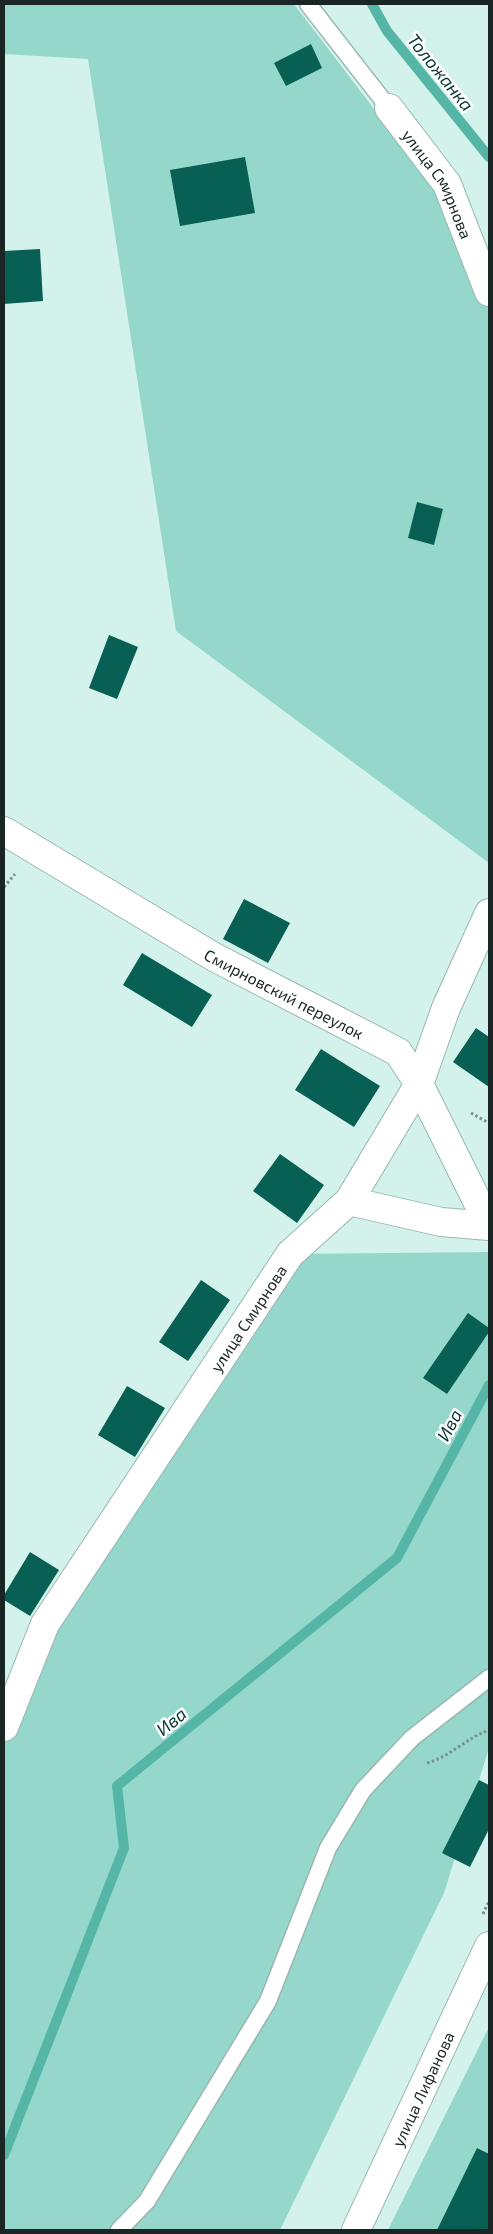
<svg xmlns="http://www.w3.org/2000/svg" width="493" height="2234" font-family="'Exo 2',sans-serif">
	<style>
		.green { fill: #95d7cb }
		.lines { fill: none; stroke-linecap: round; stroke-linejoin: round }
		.stream { stroke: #55b6a7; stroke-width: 10 }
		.building { fill: #085f54 }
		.service-casing { stroke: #99b7b1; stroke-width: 19 }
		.minor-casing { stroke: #99b7b1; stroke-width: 30 }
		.tertiary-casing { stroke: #99b7b1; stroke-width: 30 }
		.path { stroke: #7b918c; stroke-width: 3; stroke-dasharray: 2.5 2.5; stroke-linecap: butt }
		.service { stroke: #fff; stroke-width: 16 }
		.minor { stroke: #fff; stroke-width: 28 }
		.tertiary { stroke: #fff; stroke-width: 28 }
		.labels { text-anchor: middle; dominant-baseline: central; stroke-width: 5; stroke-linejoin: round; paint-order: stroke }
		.street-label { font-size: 16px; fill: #1a2623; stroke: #fff }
		.water-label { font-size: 18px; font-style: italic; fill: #0b3a33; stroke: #fff }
	</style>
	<rect width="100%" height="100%" fill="#d3f2eb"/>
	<path class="green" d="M4 4H294L489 260V863L176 631 88 59 4 54Z
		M489 1252V1748L444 1893 280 2230H4V1711L290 1254Z
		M489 2027V2230H388Z"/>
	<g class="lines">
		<path class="stream" d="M372 4 387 31 489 157
			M4 2155 124 1848 117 1786 397 1558 489 1385"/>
	</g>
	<path class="building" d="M311 44 322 68 286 86 274 63Z
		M245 157 255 213 180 226 170 170Z
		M40 249 43 301 4 304V251Z
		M417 502 443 509 434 545 408 538Z
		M109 635 138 647 117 699 89 688Z
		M244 899 290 923 268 963 223 939Z
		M142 953 212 995 192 1027 123 985Z
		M476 1028 489 1037V1087L453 1062Z
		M321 1049 380 1086 354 1127 295 1090Z
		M280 1154 324 1185 297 1223 253 1191Z
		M201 1280 230 1300 188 1361 159 1342Z
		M468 1313 489 1328V1332L447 1394 423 1378Z
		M127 1386 165 1408 135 1457 98 1435Z
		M30 1552 59 1570 30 1616 4 1600V1595Z
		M479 1780 489 1785V1829L470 1867 442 1853Z
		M477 2148 489 2154V2230H437Z"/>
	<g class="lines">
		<g class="service-casing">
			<path id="service" d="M308 4 389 108
				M119 2230 147 2201 268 2001 328 1848 363 1790 412 1738 489 1678"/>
		</g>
		<g class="minor-casing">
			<g id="minor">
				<path id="s1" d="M389 108 447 184 489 292"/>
				<path id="s2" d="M4 831 214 957 398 1052 419 1084 489 1225"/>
				<path d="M349 1201 441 1222 489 1226"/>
				<path id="s3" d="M4 1727 45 1624 290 1254 349 1201 419 1084 446 1008 489 913"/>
			</g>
		</g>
		<g class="tertiary-casing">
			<g id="tertiary">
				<path id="s4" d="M356 2230 489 1946"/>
			</g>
		</g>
		<path class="path" d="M4 887 15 874
			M471 1113 489 1123
			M427 1763C450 1757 466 1738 489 1730
			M483 1914 489 1901"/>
		<use href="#service" class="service"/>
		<use href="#minor" class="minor"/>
		<use href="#tertiary" class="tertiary"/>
	</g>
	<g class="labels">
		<g class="street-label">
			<text stroke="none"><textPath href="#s1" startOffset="91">улица Смирнова</textPath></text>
			<text stroke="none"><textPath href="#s2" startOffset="324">Смирновский переулок</textPath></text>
			<text stroke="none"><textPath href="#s3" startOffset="478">улица Смирнова</textPath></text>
			<text stroke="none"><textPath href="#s4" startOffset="156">улица Лифанова</textPath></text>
		</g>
		<g class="water-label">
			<text transform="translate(441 72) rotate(51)">Толожанка</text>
			<text transform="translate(449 1425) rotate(-62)">Ива</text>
			<text transform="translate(171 1721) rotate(-39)">Ива</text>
		</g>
	</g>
	<rect width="493" height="2234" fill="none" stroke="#1a2623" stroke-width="10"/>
</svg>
